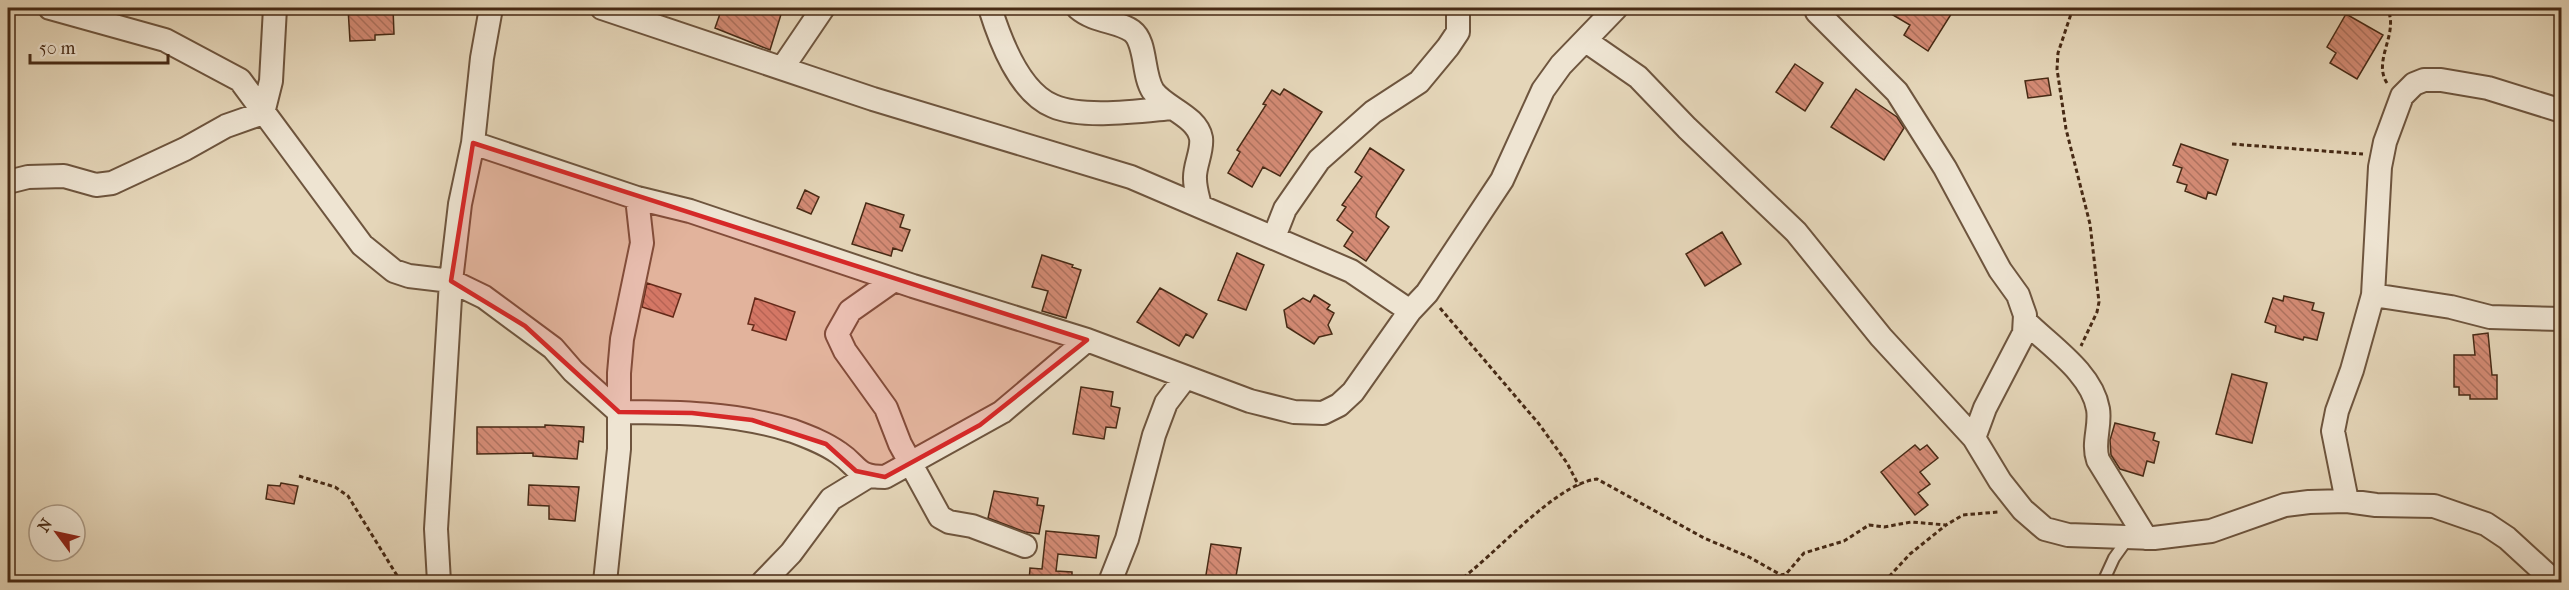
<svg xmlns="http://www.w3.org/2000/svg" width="2569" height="590" font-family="'IM FELL French Canon',serif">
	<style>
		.building { fill: url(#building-back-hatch); stroke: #472a15; stroke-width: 1.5 }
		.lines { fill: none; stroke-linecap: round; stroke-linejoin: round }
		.service-casing { stroke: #6e553e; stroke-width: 14 }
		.minor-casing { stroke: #6e553e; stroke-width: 26 }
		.path { stroke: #472a15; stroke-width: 3; stroke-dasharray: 4.5 3; stroke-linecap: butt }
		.service { stroke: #eee4d2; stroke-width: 10 }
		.minor { stroke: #eee4d2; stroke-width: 22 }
		.marked { fill: #d62828; fill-opacity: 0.2; stroke: #d62828; stroke-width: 4.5; stroke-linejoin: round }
	</style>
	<defs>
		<pattern id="building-back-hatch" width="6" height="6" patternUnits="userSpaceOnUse" patternTransform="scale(1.5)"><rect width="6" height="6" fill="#d48b75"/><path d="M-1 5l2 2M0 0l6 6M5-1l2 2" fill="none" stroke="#ae725f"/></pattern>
	</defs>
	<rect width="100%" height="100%" fill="#e5d6b9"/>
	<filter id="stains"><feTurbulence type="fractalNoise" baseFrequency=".00333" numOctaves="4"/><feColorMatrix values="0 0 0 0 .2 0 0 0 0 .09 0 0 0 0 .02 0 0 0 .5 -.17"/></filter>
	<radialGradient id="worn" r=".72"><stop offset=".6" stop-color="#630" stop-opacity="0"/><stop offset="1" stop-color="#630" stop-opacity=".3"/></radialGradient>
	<path class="building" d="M348 8H393L394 34 375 35V40L350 41Z
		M722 8H783L770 50 715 28Z
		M1881 8H1955L1928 51 1904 35 1910 25Z
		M2346 14 2383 35 2357 79 2330 63 2336 53 2327 47Z
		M1795 64 1823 83 1805 111 1776 92Z
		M2048 78 2051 95 2028 98 2025 81Z
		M1284 89 1322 112 1280 176 1263 167 1252 187 1228 173 1240 152 1237 150 1266 105 1263 104 1272 90 1280 95Z
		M1856 89 1897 117 1904 128 1884 160 1831 127Z
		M2181 144 2228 160 2216 195 2208 192 2206 199 2185 191 2187 185 2177 182 2182 168 2173 165Z
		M1370 148 1404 170 1377 212 1376 217 1389 227 1366 261 1344 246 1353 232 1337 220 1346 207 1342 205 1362 177 1355 172Z
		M805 190 819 197 811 214 797 208Z
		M866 203 904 215 900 227 910 230 902 251 893 248 891 256 852 244Z
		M1722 232 1741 264 1705 286 1686 254Z
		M1237 253 1264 265 1246 310 1218 300Z
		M1042 255 1073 265 1072 267 1081 270 1066 318 1042 311 1048 291 1032 287Z
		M647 283 681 294 673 317 642 307Z
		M1160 288 1207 314 1193 338 1186 334 1179 346 1137 322Z
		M1314 295 1330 305 1327 309 1334 313 1328 325 1332 334 1319 337 1314 344 1287 327 1284 310 1303 298 1310 302Z
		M2284 296 2314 303 2312 310 2324 313 2317 340 2304 337 2303 340 2275 332 2276 326 2265 322 2273 298 2283 301Z
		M755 298 795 312 786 340 752 330 754 325 748 324Z
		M2488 333 2492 375H2497V399H2470V395H2459V387H2454V355H2475L2473 335Z
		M2232 374 2267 383 2252 443 2216 434Z
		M1081 387 1113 392 1111 406 1120 408 1116 428 1106 427 1104 439 1073 434Z
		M2115 423 2155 433 2153 440 2159 442 2154 463 2147 461 2143 476 2120 469 2111 455 2110 440Z
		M545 425 584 427 583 442 579 441 577 459 533 456V453L477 454V427H545Z
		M1915 445 1920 450 1927 445 1938 458 1920 472 1930 484 1918 493 1928 505 1915 515 1881 472Z
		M281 483 298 486 294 504 266 499 268 485 280 486Z
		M529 485 579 487 575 521 549 519V506L528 505Z
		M994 491 1038 498 1037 505 1044 506 1039 534 1025 532 988 518Z
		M1046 531 1099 536 1096 558 1058 554 1056 571 1072 572V582H1029L1030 568 1042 569Z
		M1211 544 1241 548 1235 582 1205 581Z"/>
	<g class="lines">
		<g class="service-casing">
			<path id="service" d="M2103 582 2114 558 2129 537"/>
		</g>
		<g class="minor-casing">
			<path id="minor" d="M50 8 165 40 240 80 362 245 394 271 409 276 451 281 484 297 553 348 573 371 619 412C678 412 737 413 793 431 809 437 825 443 839 453 860 467 855 477 885 477L1002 412 1087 340
				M602 8 873 99 1131 177 1351 271 1410 311
				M990 8C1000 40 1019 92 1053 106 1083 119 1139 111 1172 108
				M1078 8C1094 22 1119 21 1132 31 1147 42 1142 74 1153 91 1165 108 1197 116 1201 138 1203 151 1194 166 1195 179 1195 188 1198 197 1200 206
				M1817 8V12L1897 92 1945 168 2000 270 2018 295 2025 315 2024 333 1985 408 1974 438
				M1586 41 1638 77 1687 128 1796 232 1881 337 1974 438 2000 481 2023 510 2045 529 2068 535 2154 538 2211 531 2285 505 2309 502 2347 501 2376 505 2434 506 2486 524 2507 538 2555 582
				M783 67 823 8
				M473 143 637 198 690 211 913 286 1087 340 1250 401 1294 412 1323 413 1339 405 1353 392 1410 311 1427 293 1502 180 1543 90 1561 65 1616 8
				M8 182 28 177 64 176 96 185 112 183 185 149 226 126 263 113 271 81 275 8
				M1274 237 1285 209 1319 160 1373 112 1419 82 1448 47 1458 32V8
				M894 280 850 311 837 334 845 351 886 408 900 444 940 517 949 522 972 526 1025 546
				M2373 295 2451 307 2490 317 2562 319
				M2026 322C2050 346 2092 373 2098 409 2101 426 2092 443 2098 460L2146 538
				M2347 501 2333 431 2337 411 2352 370 2373 295 2380 167 2385 142 2402 96 2414 84 2424 80H2441L2488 88 2562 111
				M439 582 436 529 451 281 460 204 473 143 482 58 491 8
				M605 582 619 449V373L622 339 642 243 637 198
				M763 582 791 553 831 499 867 477
				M1110 582 1127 539 1154 435 1166 403 1185 378"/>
		</g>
		<path class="path" d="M2073 8 2058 53 2057 69 2066 129 2090 224 2099 302 2097 312 2081 346
			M2387 83C2372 60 2400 33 2387 8
			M2232 144 2363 154
			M1440 308 1539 424 1567 463 1579 486
			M299 476 335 487 348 496 401 582
			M1457 582C1495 556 1554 484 1597 479L1704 538 1749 557 1781 575 1786 574 1804 553 1844 541 1869 525 1884 527 1911 522 1946 525 1963 515 1998 512
			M1884 582 1910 554 1946 525"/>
		<use href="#service" class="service"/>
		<use href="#minor" class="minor"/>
	</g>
	<path class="marked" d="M473 143 1087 340 980 425 885 477 856 471 826 444 752 420 692 413 619 412 525 326 451 281Z"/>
	<rect width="2569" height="590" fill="none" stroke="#e5d6b9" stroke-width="30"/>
	<rect x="9" y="9" width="2551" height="572" fill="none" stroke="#472a15" stroke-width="3"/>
	<rect x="15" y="15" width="2539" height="560" fill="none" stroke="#472a15" stroke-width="1.5"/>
	<g transform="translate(57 533) rotate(303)"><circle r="28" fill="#eee4d2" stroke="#ab9a86" stroke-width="1.5"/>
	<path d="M0-4.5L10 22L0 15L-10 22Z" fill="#8f2418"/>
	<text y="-9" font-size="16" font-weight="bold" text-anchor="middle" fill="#472a15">N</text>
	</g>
	<path d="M30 54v9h138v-9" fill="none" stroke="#472a15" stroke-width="3"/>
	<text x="39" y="54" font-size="18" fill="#472a15" stroke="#eee4d2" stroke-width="4.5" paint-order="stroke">50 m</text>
	<rect width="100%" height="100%" filter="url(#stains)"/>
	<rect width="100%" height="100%" fill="url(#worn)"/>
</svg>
